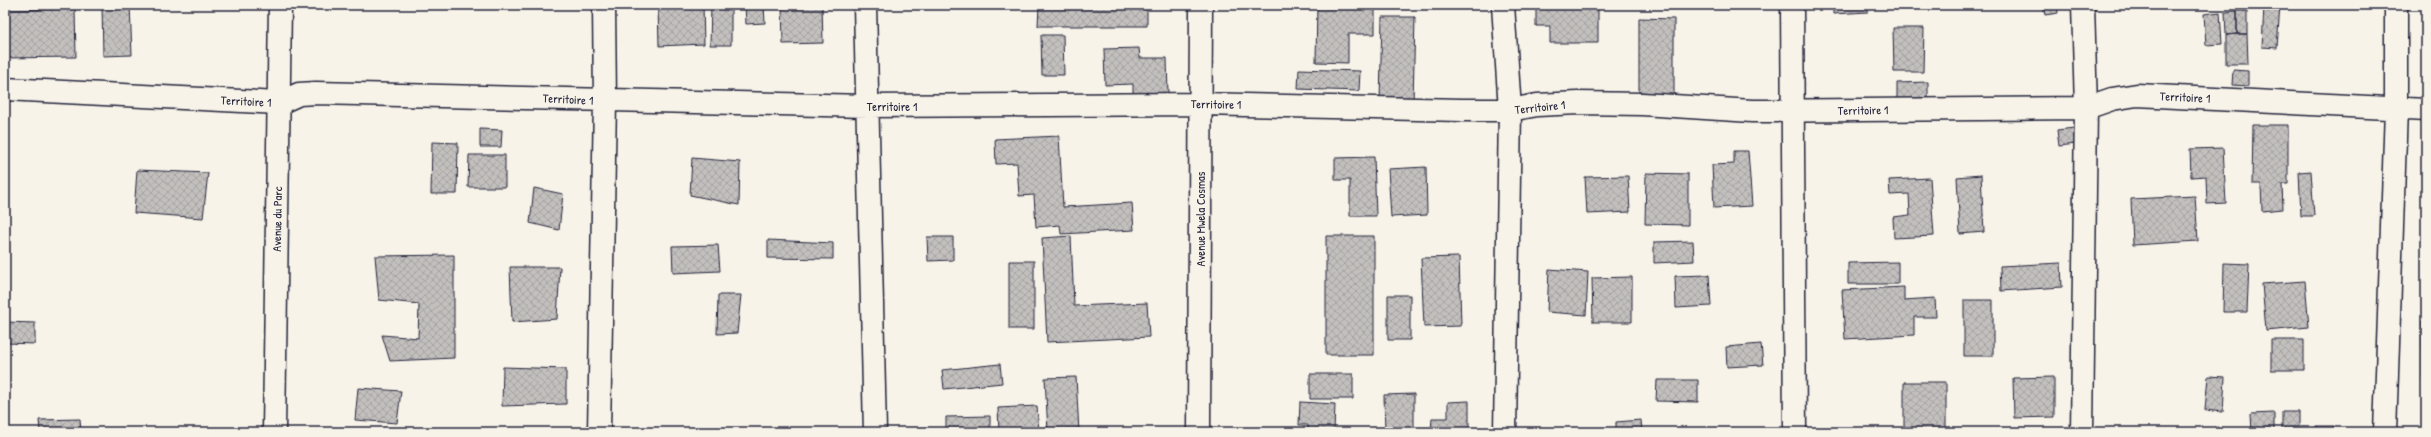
<svg xmlns="http://www.w3.org/2000/svg" width="2431" height="437" font-family="'Patrick Hand',sans-serif">
	<style>
		.building { fill: url(#building-cross-hatch); stroke: #22223b }
		.lines { fill: none; stroke-linecap: round; stroke-linejoin: round }
		.street-casing { stroke: #22223b; stroke-width: 25 }
		.secondary-casing { stroke: #22223b; stroke-width: 25 }
		.street { stroke: #f7f3e8; stroke-width: 22 }
		.secondary { stroke: #f7f3e8; stroke-width: 22 }
		.labels { text-anchor: middle; dominant-baseline: central; stroke-width: 4; stroke-linejoin: round; paint-order: stroke }
		.street-label { font-size: 12px; fill: #22223b; stroke: #f7f3e8 }
	</style>
	<defs>
		<pattern id="building-cross-hatch" width="8" height="8" patternUnits="userSpaceOnUse"><rect width="8" height="8" fill="#c2bfbd"/><path d="M0 0l8 8M0 8l8-8" fill="none" stroke="#a6a4a3"/></pattern>
	</defs>
	<rect width="100%" height="100%" fill="#f7f3e8"/>
	<filter id="ink" filterUnits="userSpaceOnUse"><feTurbulence type="fractalNoise" baseFrequency=".025" numOctaves="2"/><feDisplacementMap in="SourceGraphic" scale="8" xChannelSelector="R" yChannelSelector="G"/><feConvolveMatrix kernelMatrix="1 2 1 2 8 2 1 2 1" color-interpolation-filters="sRGB"/></filter>
	<g filter="url(#ink)">
		<path class="building" d="M102 5H130L132 55 103 56Z
			M658 5H703L704 44 659 46Z
			M711 5H731V45H710Z
			M745 5H764L765 23 746 24Z
			M782 5H822L823 43 783 44Z
			M1039 5H1147V26H1038Z
			M1317 5 1375 6V34H1348V63L1316 62Z
			M1419 5H1462V6L1419 7Z
			M1536 5H1598V43H1550V26H1536Z
			M1833 5H1867L1868 12 1833 14Z
			M2043 5H2057L2058 13 2045 15Z
			M2264 5H2280L2277 48 2262 47Z
			M75 9 76 57 5 58V10Z
			M2237 11H2247V34H2237Z
			M2237 11V34L2226 35 2225 12Z
			M2220 12 2222 44 2206 45 2204 14Z
			M1382 17H1415L1413 103 1380 102Z
			M1639 18 1674 19V99H1639Z
			M1893 28H1924L1923 72H1894Z
			M2237 34H2247L2248 64H2226V35Z
			M1041 35H1063L1064 75H1042Z
			M1139 48 1140 58H1167L1168 95 1133 96V84L1105 85 1104 49Z
			M1299 69 1360 71 1359 91 1298 89Z
			M2233 70 2248 71V86L2232 85Z
			M1928 82V98L1897 99V83Z
			M2253 125H2288V184H2282L2283 209 2262 211 2261 184H2252Z
			M2074 128 2076 144 2059 146 2057 130Z
			M480 129 502 130 501 147H480Z
			M1059 136 1063 207 1132 203 1134 230 1061 234 1060 225 1036 227 1034 195 1019 196 1017 163 996 164 995 139Z
			M432 142 458 143 457 194H431Z
			M2223 148 2226 203 2207 204 2206 176 2191 177 2190 149Z
			M1734 151H1748L1752 206 1714 208 1712 165 1734 164Z
			M469 155H505V187H468Z
			M1374 157 1376 216H1350V180H1335V158Z
			M692 158 740 162 739 205 690 195Z
			M1426 167 1427 215 1391 217 1388 169Z
			M137 170 208 173 203 218 134 213Z
			M2311 171 2314 216H2301L2299 172Z
			M1646 173 1688 174V225L1645 224Z
			M1981 175 1984 232 1960 234 1957 177Z
			M1628 176 1630 212 1587 214 1585 177Z
			M1930 178 1934 236 1894 238 1893 217 1910 215 1909 194 1890 195 1889 180Z
			M534 188 563 194 559 230 530 223Z
			M2195 196 2198 241 2133 245 2131 199Z
			M1071 236 1074 306 1147 303 1149 337 1047 342 1042 238Z
			M1326 236H1374V355H1326Z
			M927 237H953V260L928 261Z
			M768 240 833 243V259L768 258Z
			M1693 241 1694 261 1654 263V242Z
			M718 245 720 271 673 273 672 246Z
			M454 255V358L390 361 382 335 418 338 419 304 379 300 375 256Z
			M1459 257 1461 326 1424 327 1421 258Z
			M1009 261H1034V329H1009Z
			M1898 262V284H1848V263Z
			M2061 263 2062 287 2001 291 2000 266Z
			M2224 263 2249 264 2247 312H2223Z
			M510 267H560L557 319 512 322Z
			M1549 269 1588 272 1586 315 1547 312Z
			M1709 275 1711 306 1676 308 1675 276Z
			M1632 277V322H1593L1592 278Z
			M2305 281 2309 327 2266 331 2262 284Z
			M1904 287V300L1935 298 1936 317H1914V335L1845 339 1842 290Z
			M718 295H741L737 333 717 334Z
			M1388 295H1410V340H1388Z
			M1964 300H1993V356H1964Z
			M5 322 35 323V344L5 343Z
			M2422 322H2426V379H2423Z
			M2271 340H2304V370H2271Z
			M1761 344 1763 365 1727 367 1726 347Z
			M1000 364 1002 383 944 389 942 370Z
			M503 367 566 369V404L502 406Z
			M1310 374H1353V399H1310Z
			M2208 376 2225 377 2223 412 2205 410Z
			M1076 377 1079 432H1048L1045 378Z
			M2054 377V417L2014 418 2013 378Z
			M1657 380H1698V402L1656 401Z
			M1904 382H1946V432H1904Z
			M358 388 401 391 397 423 355 420Z
			M1414 394V432H1385L1384 395Z
			M1469 401V432H1431L1432 418H1448V402Z
			M1300 402 1335 404 1334 432H1308V425H1299Z
			M1037 406 1039 432H999L998 408Z
			M2282 412H2299V432H2282Z
			M2274 413V432H2252L2251 414Z
			M990 416V432H946V417Z
			M80 419 81 432H40L39 420Z
			M1641 420 1642 432H1616V422Z
			M2316 426H2334V432H2316Z"/>
		<g class="lines">
			<g class="street-casing">
				<path id="street" d="M865 5 875 432
					M1503 5 1510 110 1505 432
					M1792 5 1795 432
					M5 89 279 103 299 94 316 93 867 106 1201 104 1462 110H1510L1537 105 1578 103 1642 104 1752 111 2086 108 2112 99 2137 95 2426 110
					M599 432 605 102 604 5
					M1199 432 1201 5
					M2082 432 2086 108 2083 5
					M2385 432 2396 109V5"/>
			</g>
			<g class="secondary-casing">
				<path id="secondary" d="M274 432 280 5"/>
			</g>
			<use href="#street" class="street"/>
			<use href="#secondary" class="secondary"/>
		</g>
	</g>
	<g class="labels">
		<g class="street-label">
			<text transform="translate(2185 97) rotate(3)">Territoire 1</text>
			<text transform="translate(568 99) rotate(3)">Territoire 1</text>
			<text transform="translate(246 101) rotate(3)">Territoire 1</text>
			<text transform="translate(1216 104) rotate(1)">Territoire 1</text>
			<text x="892" y="106">Territoire 1</text>
			<text transform="translate(1540 107) rotate(-6)">Territoire 1</text>
			<text transform="translate(1863 110) rotate(-1)">Territoire 1</text>
			<text transform="translate(277 219) rotate(-89)">Avenue du Parc</text>
			<text transform="translate(1200 219) rotate(-90)">Avenue Mwela Cosmas</text>
		</g>
	</g>
	<rect width="2431" height="437" fill="none" stroke="#f7f3e8" stroke-width="20"/>
	<rect x="10" y="10" width="2411" height="417" fill="none" stroke="#22223b" stroke-width="1.5" filter="url(#ink)"/>
</svg>
